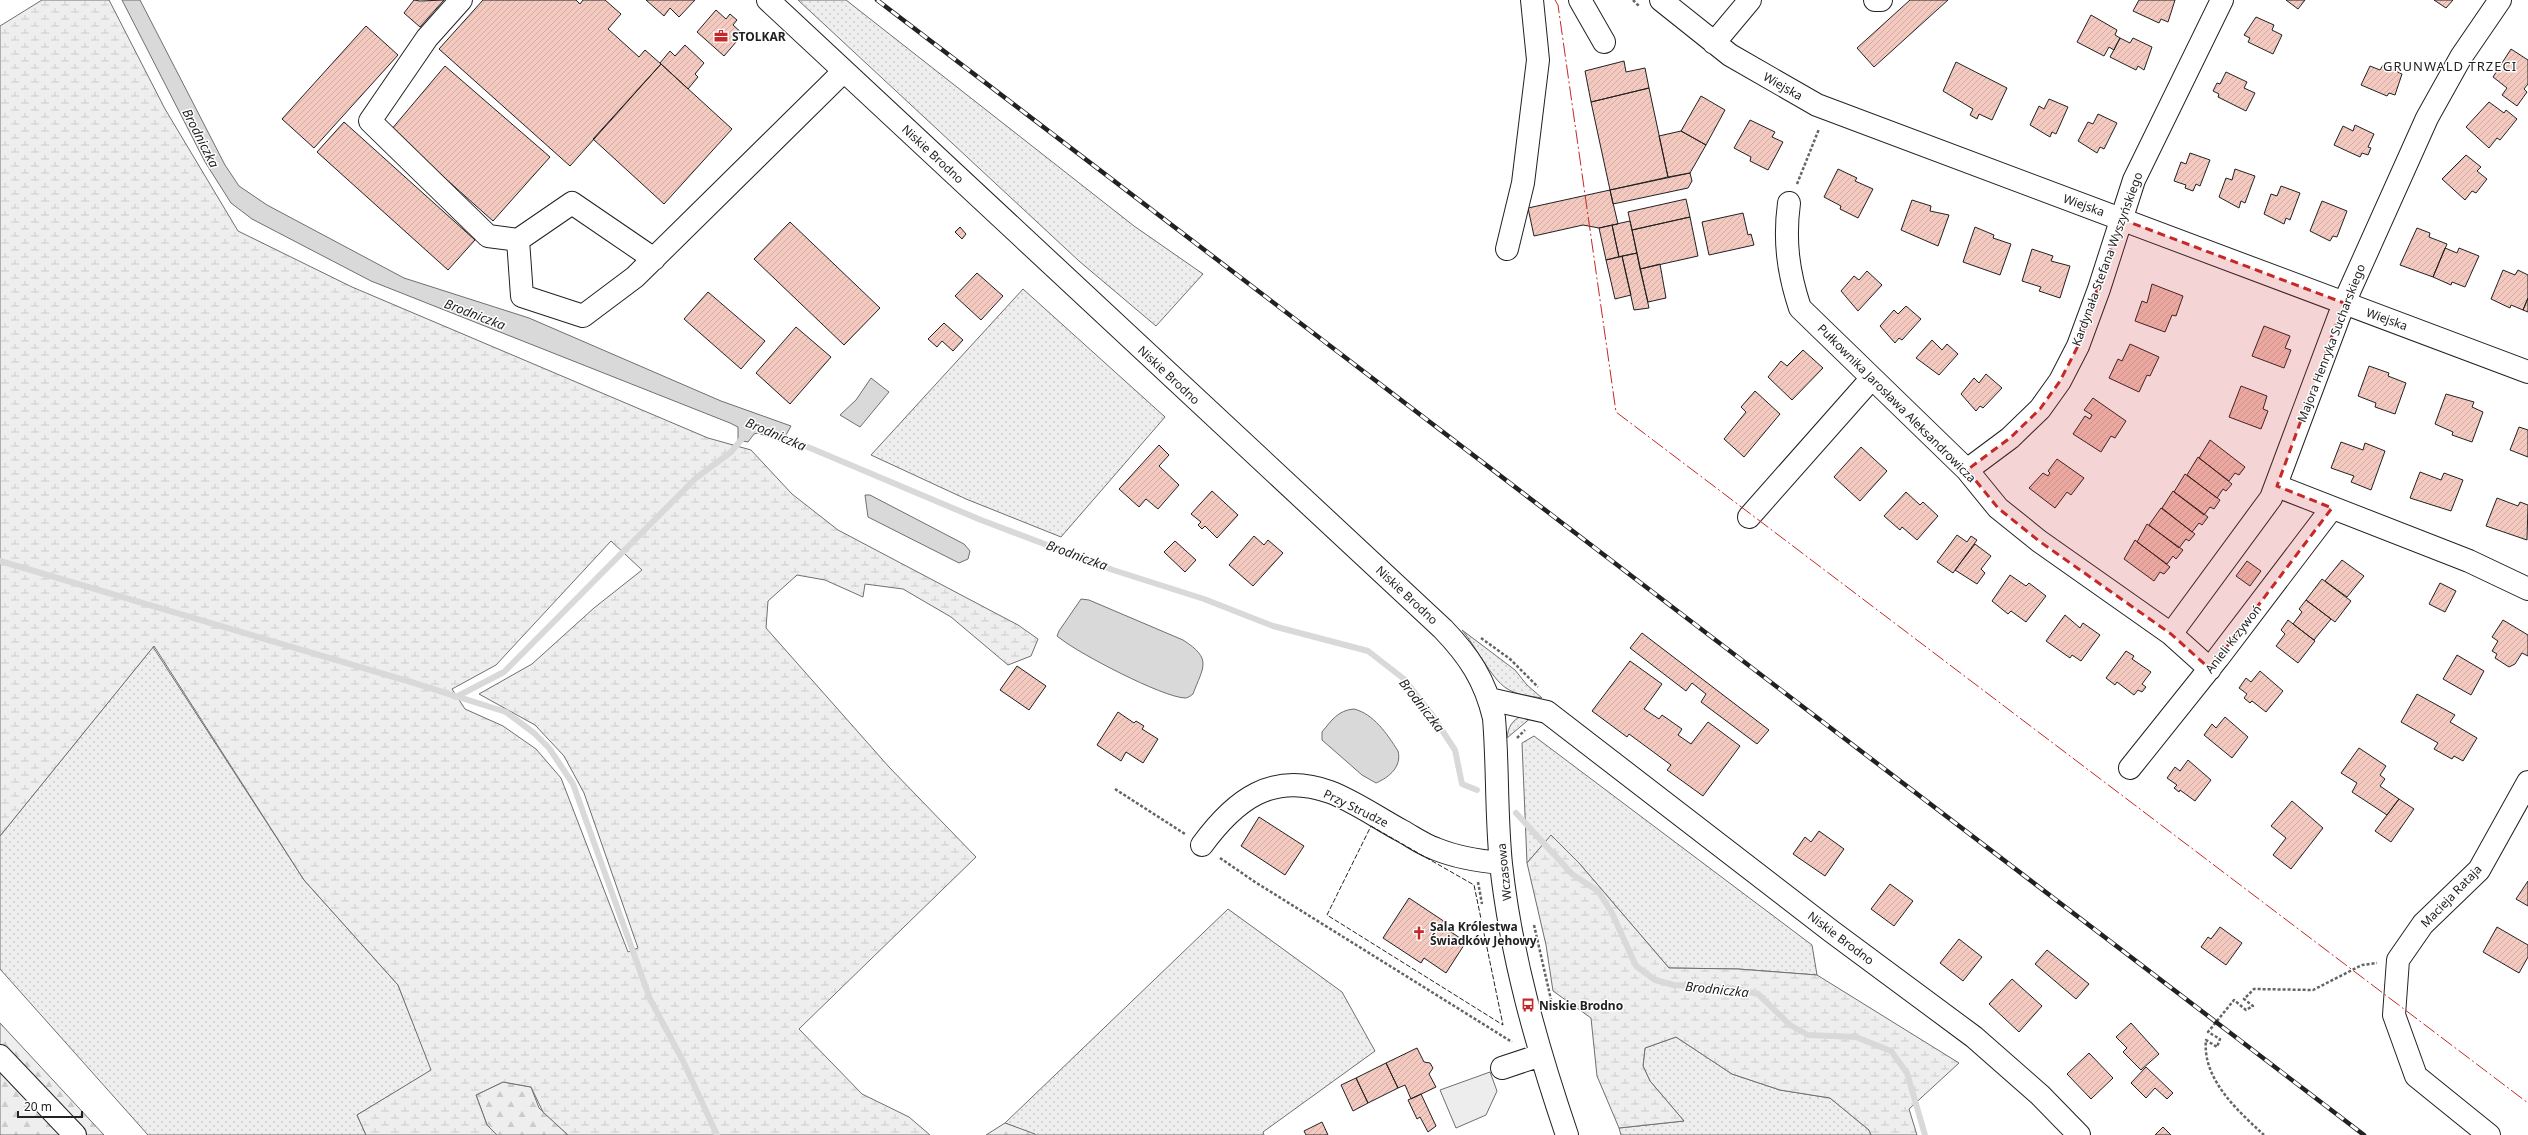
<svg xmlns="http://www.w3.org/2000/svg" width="2528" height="1135" font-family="'Noto Sans',sans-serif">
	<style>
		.grass { fill: url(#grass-dots); stroke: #6f6f6f }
		.forest { fill: url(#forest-firs); stroke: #6f6f6f }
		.wetland { fill: url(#wetland-marsh); stroke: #6f6f6f; fill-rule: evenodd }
		.parking { fill: #ededed; stroke: #6f6f6f }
		.water { fill: #d9d9d9; stroke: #6f6f6f }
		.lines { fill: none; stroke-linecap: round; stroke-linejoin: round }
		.stream { stroke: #d9d9d9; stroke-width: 6 }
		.building { fill: url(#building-hatch); stroke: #222 }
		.minor-casing { stroke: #222; stroke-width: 24 }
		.path { stroke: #646464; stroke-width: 2.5; stroke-dasharray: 3 2; stroke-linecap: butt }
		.minor { stroke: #fff; stroke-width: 22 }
		.rail-casing { stroke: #222; stroke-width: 4.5 }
		.rail { stroke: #fff; stroke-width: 3; stroke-dasharray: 9; stroke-linecap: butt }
		.fence { stroke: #222; stroke-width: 1; stroke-dasharray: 5 2; stroke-linecap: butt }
		.power { stroke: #c62828; stroke-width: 1; stroke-dasharray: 14 3 2 3; stroke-linecap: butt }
		.marked { fill: #c62828; fill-opacity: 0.2; stroke: #c62828; stroke-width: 3; stroke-dasharray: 8 5; stroke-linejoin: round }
		.labels { text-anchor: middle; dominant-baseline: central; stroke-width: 3; stroke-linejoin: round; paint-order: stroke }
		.poi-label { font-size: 12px; font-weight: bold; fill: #222; stroke: #fff; text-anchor: start }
		.street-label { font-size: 12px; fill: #222; stroke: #fff }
		.neighbourhood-label { font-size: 13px; letter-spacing: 1px; fill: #222; stroke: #fff }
		.water-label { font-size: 13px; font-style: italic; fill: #222; stroke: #fff }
	</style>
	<defs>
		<pattern id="grass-dots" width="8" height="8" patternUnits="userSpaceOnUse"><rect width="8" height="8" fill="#eee"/><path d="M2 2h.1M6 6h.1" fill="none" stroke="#ccc" stroke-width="1.8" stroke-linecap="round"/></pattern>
		<pattern id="forest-firs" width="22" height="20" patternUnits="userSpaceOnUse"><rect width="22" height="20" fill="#eee"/><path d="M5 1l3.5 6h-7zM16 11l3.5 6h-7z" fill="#ccc"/></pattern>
		<pattern id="wetland-marsh" width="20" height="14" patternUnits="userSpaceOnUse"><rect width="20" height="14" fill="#eee"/><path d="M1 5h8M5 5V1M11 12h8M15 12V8" fill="none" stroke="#ccc"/></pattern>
		<pattern id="building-hatch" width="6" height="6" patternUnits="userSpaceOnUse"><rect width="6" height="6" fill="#f3c9c0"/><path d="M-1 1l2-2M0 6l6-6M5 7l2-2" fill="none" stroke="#d0aca5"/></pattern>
	</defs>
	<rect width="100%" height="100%" fill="#fff"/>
	<path class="grass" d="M798 0H846L1134 226 1203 274 1156 326 1079 261Z
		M1023 289 1165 417 1061 537 966 499 871 455Z
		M1462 630 1515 670 1527 685 1542 698C1530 696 1516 695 1506 688 1491 678 1475 645 1462 630Z
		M153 647 304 880 398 985 432 1070 357 1115 366 1135H148L0 969V836Z
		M1521 716H1533L1507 738C1508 727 1512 721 1521 716Z
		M1534 736 1812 945 1817 975 1738 969 1669 968 1579 863 1551 836 1527 863 1522 743Z
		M1228 909 1342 992 1375 1051 1263 1132 1264 1135H1035L1005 1123Z
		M1676 1037 1732 1074 1780 1090 1830 1098 1869 1130 1871 1135H1621L1619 1128 1684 1121 1650 1081 1643 1066 1645 1048Z"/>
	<path class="forest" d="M0 1023 104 1135H0Z
		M503 1082 531 1087 539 1108 568 1135H497L487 1125 476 1095Z
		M1005 1123 1035 1134V1135H986Z"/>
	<path class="wetland" d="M42 0H109L165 109 238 231 352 287 708 438 751 450 792 494 838 530 1018 625 1038 639 1031 656 1008 665 951 617 903 589 865 584 863 597 825 580 797 575 768 601 766 628 889 767 976 857 799 1029 862 1094 909 1117 930 1135H568L543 1112 531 1087 503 1082 476 1095 487 1125 497 1135H366L357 1115 431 1070 398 985 304 880 154 646 0 836V26ZM611 541 642 570 594 608 532 664 479 694 535 725 564 756 584 793 638 948 628 952 561 778 536 749 503 726 465 709 452 689 496 665Z
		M1551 835 1579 863 1669 968 1738 969 1817 975 1959 1063 1909 1109 1917 1135H1871L1869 1130 1830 1098 1780 1090 1732 1074 1676 1037 1645 1048 1643 1066 1650 1081 1684 1121 1619 1128 1597 1076 1591 1018 1553 991 1546 945 1527 863Z"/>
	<path class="parking" d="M1490 1072 1497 1091 1486 1115 1456 1128 1440 1090Z"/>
	<path class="water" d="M122 0H140L225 165 239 186 267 205 404 278 529 318 721 401 791 426 782 442 758 433 754 434 748 442 738 440V427L730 423 371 281 252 219 231 203 205 162Z
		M871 378 889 392 860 427 840 415 856 400Z
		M865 495H870L964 544 970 551 968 559 959 563 868 517Z
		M1081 599 1089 600 1183 640C1213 659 1203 667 1193 694 1190 696 1188 698 1185 698 1162 697 1080 654 1061 639L1057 636 1059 631Z
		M1354 709C1374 714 1387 734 1398 751 1402 766 1390 777 1376 783L1362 775 1322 740V732C1331 721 1338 710 1354 709Z"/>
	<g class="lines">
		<path class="stream" d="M777 434 981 520 1113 570 1204 599 1273 626 1368 651 1404 679 1432 715 1455 750 1462 784 1477 790
			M0 561 411 682 506 712 534 733 549 748 573 784 650 999 683 1061 717 1135
			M456 697 504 672 696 478 731 452 746 434
			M1516 813 1572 874 1598 891 1612 913 1636 966 1655 980 1674 985 1733 988 1758 994 1790 1025 1808 1035 1856 1037 1891 1051 1907 1073 1925 1135"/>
	</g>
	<path class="building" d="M414 0 420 1 444 0 420 27 404 13Z
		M483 0H576L580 4 583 0H605L621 14 608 29 639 57 645 50 661 64 570 166 439 49Z
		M646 0H695L679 17 670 8 664 16Z
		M1910 0H1948L1874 67 1857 48Z
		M2139 0H2175L2168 22 2161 19 2159 23 2133 11Z
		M2286 0H2305L2298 9Z
		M2434 0H2453L2446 8Z
		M716 10 726 19 730 14 737 20 733 25 743 34 724 56 697 32Z
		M2091 15 2117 30 2115 35 2120 38 2114 50 2109 47 2104 56 2077 42Z
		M2256 17 2274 25 2272 30 2282 35 2273 54 2248 42 2250 38 2244 35Z
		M366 26 398 55 314 148 282 119Z
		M2120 38 2130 43 2133 38 2152 47 2144 70 2138 66 2136 70 2110 57Z
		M685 45 704 63 695 74 698 77 688 89 660 63 670 51 675 56Z
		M2511 49 2528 60V84L2524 89 2527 92 2517 106 2502 95 2507 88 2493 77Z
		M1624 61 1626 72 1645 68 1649 88 1591 102 1585 71Z
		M1956 62 2007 88 1992 120 1979 114 1977 119 1970 115 1973 109 1943 91Z
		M661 64 732 129 664 204 593 139Z
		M2383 65 2402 74 2395 95 2389 93 2387 96 2361 85 2370 66 2380 70Z
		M445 66 550 157 493 221 391 130Z
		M2226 72 2247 82 2244 88 2255 93 2246 111 2218 97 2219 94 2213 91 2217 83 2220 84Z
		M1649 88 1668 177 1610 190 1591 102Z
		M1701 96 1725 110 1706 145 1681 131Z
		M2049 99 2068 107 2056 134 2052 132 2050 137 2030 125 2039 106 2044 109Z
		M2489 102 2504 113 2506 110 2517 119 2500 140 2497 138 2489 148 2466 127Z
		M2098 114 2117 123 2104 149 2100 147 2097 153 2078 141 2088 122 2093 124Z
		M1750 120 1775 132 1772 137 1783 142 1768 170 1750 161 1751 157 1734 148Z
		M344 122 475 240 448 270 317 152Z
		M2355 125 2374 134 2368 147 2371 148 2368 155 2362 153 2360 157 2334 145 2343 126 2353 131Z
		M1681 131 1706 145 1690 173 1668 177 1659 136Z
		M2190 153 2210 160 2200 186 2196 184 2193 191 2185 188 2186 185 2174 181 2181 162 2186 164Z
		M2466 155 2481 167 2477 171 2487 179 2476 193 2472 191 2465 200 2442 179Z
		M1838 169 1857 178 1855 181 1873 189 1858 218 1840 209 1841 206 1824 197Z
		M2235 169 2255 176 2245 203 2241 201 2239 208 2219 197 2226 178 2232 180Z
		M1690 173 1692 181 1688 188 1613 204 1610 190Z
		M2281 186 2300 193 2290 220 2286 218 2284 224 2264 214 2271 194 2277 196Z
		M1610 190 1618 224 1599 228 1583 225 1534 236 1528 208Z
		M1686 199 1690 217 1632 230 1628 212Z
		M1912 200 1931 206 1930 211 1949 215 1938 246 1901 230Z
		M2322 201 2347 211 2337 237 2333 236 2330 241 2310 231Z
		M1743 213 1748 235 1751 234 1754 245 1709 255 1702 222Z
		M1690 217 1698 256 1640 269 1632 230Z
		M1630 221 1637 253 1619 257 1612 225Z
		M790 222 880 308 844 345 754 259Z
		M1612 225 1619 257 1606 260 1599 228Z
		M960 227 966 234 962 239 955 232Z
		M1975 227 1994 235 1993 238 2011 244 2000 275 1963 262Z
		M2417 228 2430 233 2429 237 2447 244 2433 277 2400 265Z
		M2445 248 2457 253 2459 248 2479 256 2465 287 2452 282 2451 285 2433 277Z
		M2032 249 2053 256 2051 261 2070 266 2060 298 2039 291 2041 287 2022 281Z
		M1637 253 1649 308 1634 310 1622 256Z
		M1622 256 1631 295 1615 299 1606 260Z
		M1660 264 1666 298 1648 302 1640 269Z
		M2503 270 2515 275 2518 270 2528 275V298L2523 310 2511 305 2510 308 2491 299Z
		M1867 271 1882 285 1858 311 1841 291 1854 276 1859 280Z
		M977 273 1003 296 981 320 955 296Z
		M2152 284 2183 296 2176 316 2172 315 2165 332 2135 321 2142 301 2147 303Z
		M708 292 765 341 741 369 684 319Z
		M2528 298V312L2523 310Z
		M1906 306 1921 319 1902 340 1899 338 1895 343 1880 326 1894 310 1898 314Z
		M944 323 963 340 953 351 942 341 937 347 928 339Z
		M2264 326 2290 336 2285 348 2291 350 2284 368 2252 356Z
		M796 327 831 357 790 404 756 373Z
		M1932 340 1942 350 1947 344 1958 354 1939 375 1916 358Z
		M2130 344 2159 357 2150 376 2147 375 2139 392 2109 378 2118 359 2122 361Z
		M1803 350 1823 368 1792 400 1768 377 1781 361 1787 366Z
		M2369 366 2389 373 2388 376 2406 383 2395 414 2375 407 2376 403 2358 396Z
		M1986 374 2002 388 1983 408 1980 406 1976 411 1961 394 1974 378 1979 383Z
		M2241 386 2267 396 2263 409 2268 411 2261 429 2229 417Z
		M1755 391 1780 414 1744 457 1724 439 1746 412 1741 407Z
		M2446 394 2474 402 2472 407 2483 412 2472 442 2452 435 2453 432 2435 424Z
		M2093 398 2126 421 2115 438 2111 436 2101 452 2073 434 2085 416 2090 419 2092 415 2084 410Z
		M2519 427 2528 430V457L2510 450Z
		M2210 440 2245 467 2239 475 2235 473 2229 481 2199 458Z
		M2341 442 2363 450 2365 443 2385 451 2371 490 2351 482 2354 476 2331 468Z
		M1159 445 1169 455 1159 466 1179 485 1158 509 1146 499 1139 507 1119 489Z
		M1861 447 1887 471 1860 501 1834 477Z
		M2198 457 2232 484 2226 491 2223 489 2217 498 2187 475Z
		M2057 459 2084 478 2071 495 2067 492 2055 508 2029 488 2043 473 2048 476 2050 473 2048 471Z
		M2420 472 2441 480 2444 473 2463 480 2451 511 2410 498Z
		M2185 474 2220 500 2214 509 2210 507 2204 515 2174 492Z
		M1212 491 1238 515 1217 538 1205 526 1202 529 1198 525 1201 522 1191 514Z
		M2173 491 2208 517 2202 525 2199 523 2192 532 2162 508Z
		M1906 492 1920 505 1923 502 1938 516 1917 540 1902 527 1900 530 1884 516Z
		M2497 498 2518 506 2520 502 2528 505 2527 540 2486 526Z
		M2161 508 2195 534 2189 541 2186 539 2179 548 2149 525Z
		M2147 524 2183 550 2176 559 2173 556 2167 564 2137 542Z
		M1957 535 1967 542 1971 536 1977 540 1953 573 1937 562Z
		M1254 536 1264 545 1268 540 1283 553 1253 586 1229 565Z
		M2135 540 2170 567 2164 574 2160 572 2154 581 2124 559Z
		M1175 541 1196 560 1185 572 1164 552Z
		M1975 544 1991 556 1981 569 1985 573 1977 584 1955 570Z
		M2342 560 2364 576 2347 597 2325 581Z
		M2247 561 2261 571 2250 586 2236 576Z
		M2010 575 2026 586 2029 583 2046 596 2026 622 2011 611 2008 614 1992 601Z
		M2322 579 2351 601 2335 622 2306 600Z
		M2440 583 2456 591 2445 612 2429 604Z
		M2306 600 2331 619 2314 640 2293 624 2302 612 2299 609Z
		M2065 615 2080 628 2083 623 2100 635 2081 661 2072 655 2070 658 2046 641Z
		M2288 620 2315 641 2298 663 2276 646 2285 634 2281 630Z
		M2503 620 2528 635V656L2522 653 2515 664 2509 667 2495 658 2497 654 2492 651 2498 641 2492 637Z
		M1642 633 1769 730 1757 744 1701 702 1706 694 1692 683 1686 691 1630 648Z
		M2126 651 2134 656 2132 659 2151 672 2142 684 2146 687 2142 692 2138 690 2134 695 2117 682 2115 685 2106 678Z
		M2457 655 2484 671 2471 695 2443 679Z
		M1630 661 1662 684 1644 709 1659 719 1662 715 1682 729 1678 735 1691 744 1708 722 1740 746 1703 796 1667 770 1671 765 1629 734 1627 737 1592 711Z
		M1017 666 1046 686 1029 710 1000 690Z
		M2260 671 2283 691 2266 712 2252 701 2250 703 2244 698 2247 694 2239 688 2246 678 2251 682Z
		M2417 694 2455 715 2450 722 2477 738 2463 761 2454 756 2452 759 2434 749 2438 743 2401 722Z
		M1118 712 1134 723 1136 721 1144 726 1142 729 1158 739 1143 763 1126 752 1121 761 1097 745Z
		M2225 717 2248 737 2232 758 2204 735 2212 724 2216 728Z
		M2359 748 2386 766 2380 775 2385 779 2380 786 2399 799 2387 815 2352 792 2357 783 2341 773Z
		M2188 760 2211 780 2195 801 2180 790 2179 792 2174 788 2177 785 2167 778 2175 767 2180 771Z
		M2399 799 2414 809 2391 842 2375 831Z
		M2292 801 2323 828 2291 869 2273 855 2286 838 2271 826Z
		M1259 817 1304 846 1285 875 1241 846Z
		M1819 831 1844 849 1825 876 1793 854 1805 837 1811 842Z
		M2528 881V906L2516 899Z
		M1890 884 1913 901 1894 926 1871 909Z
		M1409 898 1448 924 1445 928 1466 942 1446 973 1424 958 1421 963 1383 938Z
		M2220 927 2242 943 2226 965 2201 947 2208 937 2211 939Z
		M2497 927 2528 945V957L2519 973 2483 952Z
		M1959 939 1982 957 1963 981 1940 963Z
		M2047 950 2089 984 2076 999 2035 964Z
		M2012 979 2042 1006 2019 1032 1989 1004Z
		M2131 1023 2159 1054 2141 1070 2123 1052 2127 1048 2116 1037Z
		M1417 1048 1424 1062 1430 1063 1433 1068 1429 1074 1436 1087 1411 1099 1405 1085 1398 1088 1386 1063Z
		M2089 1053 2113 1078 2091 1099 2067 1074Z
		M1386 1063 1398 1088 1368 1103 1356 1078Z
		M2146 1067 2173 1093 2167 1099 2155 1088 2146 1098 2131 1083Z
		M1356 1078 1368 1103 1353 1111 1341 1085Z
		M1421 1094 1436 1126 1428 1132 1420 1117 1417 1119 1408 1100Z
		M1322 1122 1328 1135H1306L1304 1131Z
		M2163 1127 2171 1135H2155Z"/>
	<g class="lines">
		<g class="minor-casing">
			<path id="minor" d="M461 0 427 38 370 121 488 236 518 240 522 296 583 316 635 277 844 71
				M768 0 1443 629C1469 656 1485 680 1494 718 1498 766 1496 815 1501 864 1511 956 1537 1047 1567 1135
				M1580 0 1604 42
				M1661 0 1730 55 1817 105 2528 372
				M1875 0H1881
				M1714 43 1750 0
				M1789 203C1784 240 1788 272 1800 308L1967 470 1998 508 2039 541 2171 634 2210 669
				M518 240 572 203 654 259
				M1507 249 1523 183 1538 60 1532 0
				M1967 470 2010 438 2040 409 2060 381 2078 346 2099 289 2134 180 2222 0
				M2277 486 2469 561 2528 589
				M1749 517 1872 378
				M2171 634 2271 498 2344 303 2427 118 2461 57 2500 0
				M1489 699 1547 712 1831 931 1974 1037 2040 1095 2079 1135
				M2130 768 2218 658 2332 508
				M1202 845C1235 800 1272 771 1330 792 1354 801 1378 818 1402 831 1413 837 1424 845 1436 849 1458 858 1478 861 1501 863
				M0 1056 75 1135
				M1502 1068 1541 1055
				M2489 1135 2416 1076 2394 1015 2398 960 2423 924 2479 870 2528 782"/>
		</g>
		<path class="path" d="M1633 0 1639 6
			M1797 184 1819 129
			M1481 638 1510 659 1538 687
			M1517 738 1525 730
			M1115 789 1185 834
			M1220 858 1255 882 1512 1042
			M1478 882 1482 904
			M1534 925 1552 1004
			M2264 1135C2238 1111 2202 1079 2206 1040L2217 1047 2220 1039 2208 1032 2234 1000 2246 1010 2253 1006 2244 999 2254 989 2313 990 2362 965 2377 963"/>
		<use href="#minor" class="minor"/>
		<g class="rail-casing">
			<path id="rail" d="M877 0 2364 1135"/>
		</g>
		<use href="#rail" class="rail"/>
		<path class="fence" d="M1371 826 1474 885 1503 1025 1327 915Z"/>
		<path class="power" d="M1555 0 1558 5 1616 412 2528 1103"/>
	</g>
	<path class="marked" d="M2121 219 2344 303 2277 486 2332 508 2210 669 2171 634 2039 541 1998 508 1967 470 2010 438 2040 409 2060 381 2078 346Z"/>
	<defs>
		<g id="office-bare" transform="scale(1.08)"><path d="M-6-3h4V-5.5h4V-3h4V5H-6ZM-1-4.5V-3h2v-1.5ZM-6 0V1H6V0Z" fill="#c62828" stroke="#fff" stroke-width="2.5" paint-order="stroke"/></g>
		<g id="church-bare" transform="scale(1.08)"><path d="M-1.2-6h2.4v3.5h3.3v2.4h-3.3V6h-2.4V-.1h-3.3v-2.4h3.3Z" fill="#c62828" stroke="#fff" stroke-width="2.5" paint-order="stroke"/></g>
		<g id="bus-bare" transform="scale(1.08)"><path d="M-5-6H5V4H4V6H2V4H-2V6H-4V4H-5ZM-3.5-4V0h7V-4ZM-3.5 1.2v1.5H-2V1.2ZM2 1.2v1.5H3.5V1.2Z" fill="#c62828" stroke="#fff" stroke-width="2.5" paint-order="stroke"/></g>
	</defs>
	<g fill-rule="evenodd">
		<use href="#office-bare" x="721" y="36"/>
		<use href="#church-bare" x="1419" y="933"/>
		<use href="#bus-bare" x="1528" y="1005"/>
	</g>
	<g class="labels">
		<g class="poi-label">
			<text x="732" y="36">STOLKAR</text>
			<text x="1430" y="926">Sala Królestwa<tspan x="1430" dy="14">Świadków Jehowy</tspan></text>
			<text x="1539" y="1005">Niskie Brodno</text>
		</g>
		<g class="street-label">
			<text transform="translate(1783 86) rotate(30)">Wiejska</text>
			<text transform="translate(933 154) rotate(43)">Niskie Brodno</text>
			<text transform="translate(2084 205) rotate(20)">Wiejska</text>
			<text transform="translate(2107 259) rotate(-70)">Kardynała Stefana Wyszyńskiego</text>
			<text transform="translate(2387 319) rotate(20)">Wiejska</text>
			<text transform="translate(2331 343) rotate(-69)">Majora Henryka Sucharskiego</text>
			<text transform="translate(1169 375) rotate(43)">Niskie Brodno</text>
			<text transform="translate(1897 403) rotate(45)">Pułkownika Jarosława Aleksandrowicza</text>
			<text transform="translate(1407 595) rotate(43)">Niskie Brodno</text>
			<text transform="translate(2233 639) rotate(-52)">Anieli Krzywoń</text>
			<text transform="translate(1356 808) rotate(26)">Przy Strudze</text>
			<text transform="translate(1504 872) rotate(-96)">Wczasowa</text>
			<text transform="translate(2451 896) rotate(-46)">Macieja Rataja</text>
			<text transform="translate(1841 938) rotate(37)">Niskie Brodno</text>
		</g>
		<g class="neighbourhood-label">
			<text x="2450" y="66">GRUNWALD TRZECI</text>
		</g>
		<g class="water-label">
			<text transform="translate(201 138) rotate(63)">Brodniczka</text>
			<text transform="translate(475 314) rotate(21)">Brodniczka</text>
			<text transform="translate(776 434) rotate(23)">Brodniczka</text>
			<text transform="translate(1077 555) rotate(20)">Brodniczka</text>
			<text transform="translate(1422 705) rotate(52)">Brodniczka</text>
			<text transform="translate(1717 989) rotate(6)">Brodniczka</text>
		</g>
	</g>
	<path d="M18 1111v6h64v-6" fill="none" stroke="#222222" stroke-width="2"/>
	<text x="24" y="1111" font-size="12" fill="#222222" stroke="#ffffff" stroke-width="3" paint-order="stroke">20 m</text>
</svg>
